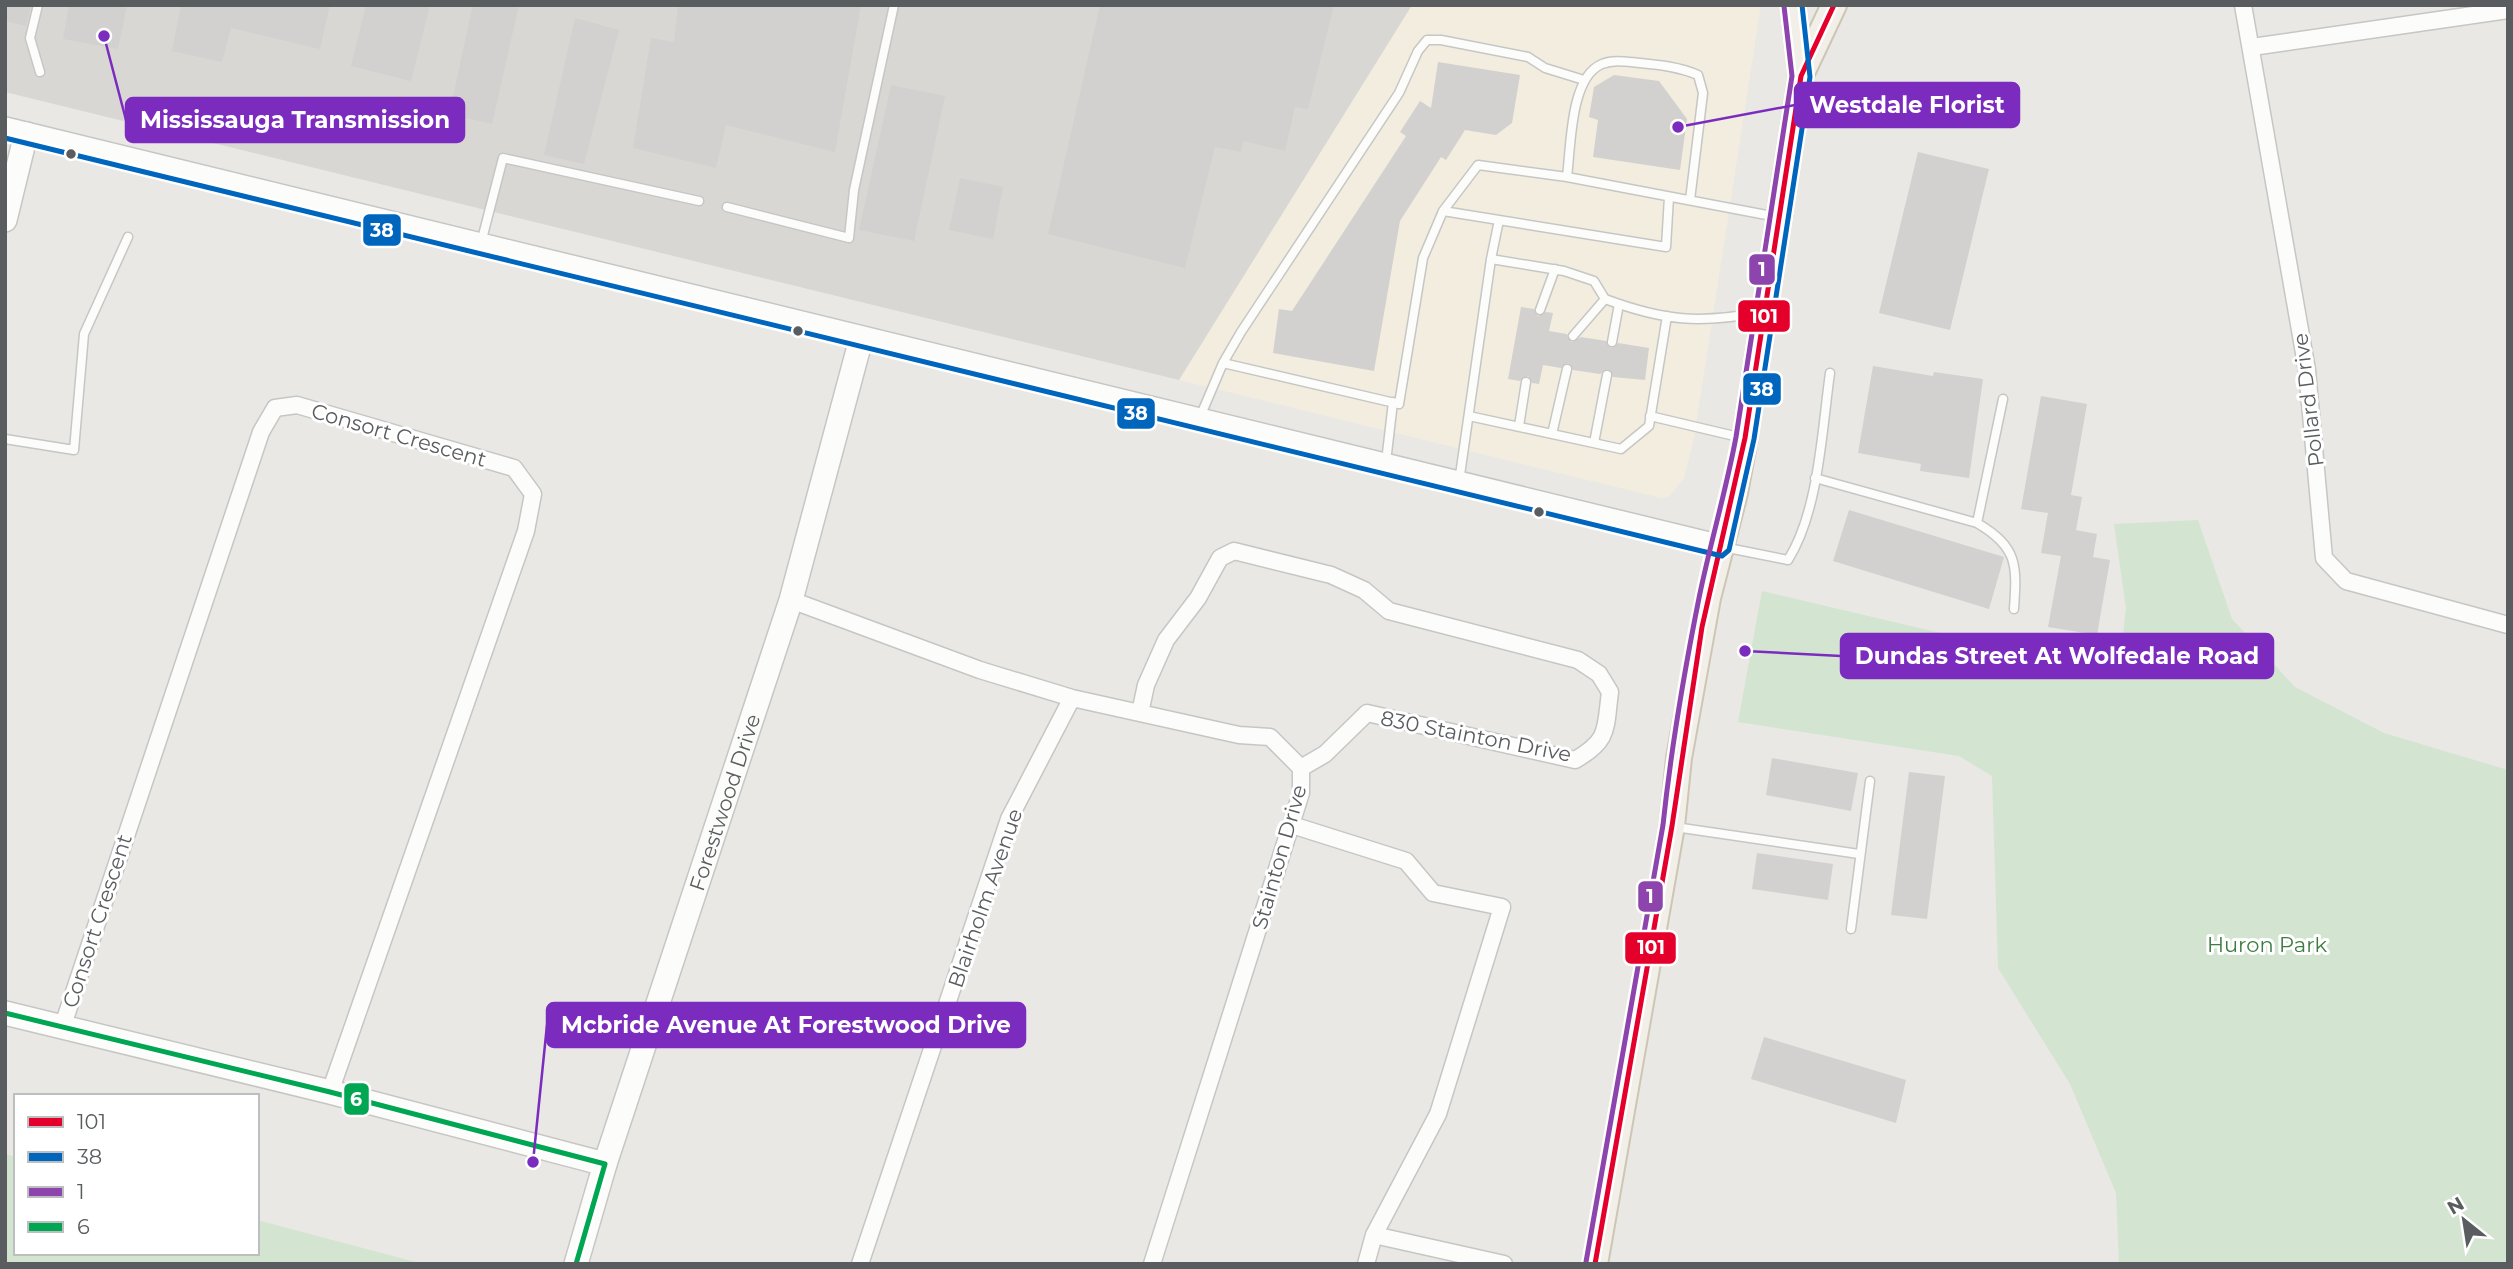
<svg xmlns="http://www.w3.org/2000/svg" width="2513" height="1269" font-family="Montserrat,sans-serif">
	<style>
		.commercial { fill: #f2edde }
		.industrial { fill: #d9d7d4 }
		.green { fill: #d3e4d1 }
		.building { fill: #d2d1cf }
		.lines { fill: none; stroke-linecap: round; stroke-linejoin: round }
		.lane-casing { stroke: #c6c6c5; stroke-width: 11 }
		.street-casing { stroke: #c6c6c5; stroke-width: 19 }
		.secondary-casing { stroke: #c6c6c5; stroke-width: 26 }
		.primary-casing { stroke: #cec6b4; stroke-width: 28 }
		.lane { stroke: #fcfcfb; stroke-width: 8 }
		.street { stroke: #fcfcfb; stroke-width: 16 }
		.secondary { stroke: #fcfcfb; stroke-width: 23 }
		.primary { stroke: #f1efe7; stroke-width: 24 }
		.bus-1-casing { stroke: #fff; stroke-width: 10 }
		.bus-2-casing { stroke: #fff; stroke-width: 10 }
		.bus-3-casing { stroke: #fff; stroke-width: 10 }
		.bus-4-casing { stroke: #fff; stroke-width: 10 }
		.bus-1 { stroke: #e4002b; stroke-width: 5 }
		.bus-2 { stroke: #0065bd; stroke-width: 5 }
		.bus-3 { stroke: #8e44ad; stroke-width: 5 }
		.bus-4 { stroke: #00a651; stroke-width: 5 }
		.bus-dot { fill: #5a5d60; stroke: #fff; stroke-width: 2.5 }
		.labels { text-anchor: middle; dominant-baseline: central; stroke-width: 6; stroke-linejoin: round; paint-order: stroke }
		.street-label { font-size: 21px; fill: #5a5d60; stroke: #fff }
		.park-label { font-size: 21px; fill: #3e7c40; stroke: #fff }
		.leader { fill: none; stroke: #7b2cbf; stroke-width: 2.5 }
		.callout-dot { fill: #7b2cbf; stroke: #fff; stroke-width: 2.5 }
		.callout { fill: #7b2cbf; stroke: #7b2cbf; stroke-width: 2.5 }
		.callout-label { font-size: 23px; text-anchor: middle; font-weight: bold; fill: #fff }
		.line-badge { stroke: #fff; stroke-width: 2.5 }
		.badge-label { font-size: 19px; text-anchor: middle; font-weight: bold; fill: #fff }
	</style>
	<rect width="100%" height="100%" fill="#e9e8e4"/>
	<path class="commercial" d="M1412 5H1761L1694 438 1684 478 1669 497 1661 498 1179 380Z"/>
	<path class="industrial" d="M5 5H1412L1179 380 5 92Z"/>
	<path class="green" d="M2198 520 2232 619 2295 687 2384 733 2508 770V1264H2119L2116 1193 2070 1084 1998 968 1992 776 1959 756 1738 722 1762 591 2119 675 2126 608 2114 524Z
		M5 1154 16 1157V1253H257V1220L423 1264H5Z"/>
	<path class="building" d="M5 5H31L26 26 5 21Z
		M69 5H127L118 49 63 39Z
		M181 5H330L320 49 231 28 222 62 172 51Z
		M366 5H430L411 81 351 66Z
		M473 5H519L492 124 449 114Z
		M678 5H861L835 152 726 125 716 168 633 148 651 38 674 42Z
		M1100 5H1334L1308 109 1295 107 1285 151 1243 141 1241 152 1215 147 1185 268 1048 234Z
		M575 18 619 30 584 164 544 155Z
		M1438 62 1520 75 1512 123 1496 135 1465 130 1446 160 1441 157 1400 221 1374 371 1273 353 1279 309 1292 311 1406 136 1400 132 1420 101 1431 108Z
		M1614 75 1659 81 1687 119 1680 170 1593 157 1598 120 1589 117 1594 87Z
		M891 85 945 96 914 241 859 230Z
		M1918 152 1989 169 1950 330 1879 313Z
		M960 178 1003 187 993 239 949 230Z
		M1521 307 1534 309 1538 316 1546 312 1553 313 1549 331 1567 334 1571 342 1581 337 1606 341 1611 348 1618 343 1649 348 1645 380 1613 377 1608 369 1600 374 1573 370 1568 363 1561 368 1543 365 1539 384 1532 383 1528 376 1520 381 1508 379Z
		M1873 366 1933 376 1934 372 1983 379 1969 478 1920 471 1921 464 1858 453Z
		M2041 396 2087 404 2071 495 2082 497 2076 530 2097 534 2093 557 2110 560 2097 635 2048 627 2061 556 2041 553 2048 513 2021 509Z
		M1849 510 2004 557 1989 609 1833 561Z
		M1772 758 1858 773 1851 811 1766 795Z
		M1909 772 1945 776 1927 919 1891 915Z
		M1757 853 1833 864 1828 900 1752 889Z
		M1764 1037 1906 1080 1896 1123 1751 1079Z"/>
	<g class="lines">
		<g class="lane-casing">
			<path id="lane" d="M38 5 30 38 40 72
				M1567 177C1571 146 1570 77 1602 64 1614 59 1628 62 1640 63 1661 65 1679 67 1698 75L1703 93 1690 200
				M727 207 849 238 854 190 894 5
				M1443 211 1478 165 1567 177 1777 217
				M481 243 503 158 699 201
				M1491 259 1499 220
				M1540 310 1555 269
				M1573 336 1605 299
				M1612 342 1619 304
				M1223 363 1399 404 1423 258 1443 211 1666 247 1669 197
				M1469 416 1621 449 1649 426 1667 316
				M1650 416 1743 438
				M1200 417 1223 363 1241 332 1399 93 1418 51 1427 40H1441L1528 57 1545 68 1584 80
				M1519 426 1526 382
				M1552 434 1567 369
				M5 439 74 450 84 334 128 237
				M1594 443 1607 375
				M1386 462 1393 402
				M1815 478 1977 523C2018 547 2017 565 2014 609
				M1459 482 1491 259 1564 271 1594 281 1605 299C1664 321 1700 324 1762 312
				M1977 523 2003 399
				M1723 547 1788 560C1819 511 1822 429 1830 373
				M1675 827 1859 854
				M1851 929 1870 781"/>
		</g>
		<g class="street-casing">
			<path id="street" d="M2243 5 2307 370 2324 558 2346 581 2508 625
				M2252 47 2508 10
				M791 600 980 670 1072 698 1239 735 1270 737 1301 768V793L1152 1264
				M1140 713 1146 685 1166 640 1198 598 1220 558 1234 551 1331 575 1364 590 1389 611 1578 660 1599 674 1610 692C1605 729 1610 740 1575 760L1367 713 1325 754 1301 768
				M1292 825 1406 861 1433 893 1502 907 1438 1114 1374 1235 1366 1264
				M62 1028 261 432 275 408 297 405 514 468 533 494 526 531 330 1092
				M1374 1235 1504 1264
				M860 1264 1009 819 1072 698"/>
		</g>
		<g class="secondary-casing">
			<g id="secondary">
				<path d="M5 129 1721 547"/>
				<path d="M5 220 26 134"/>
				<path d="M5 1013 330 1092 605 1164"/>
				<path id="s1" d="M576 1264 605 1164 791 600 861 339"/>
			</g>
		</g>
		<g class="primary-casing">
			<path id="primary" d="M1801 75 1834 5
				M1595 1264 1672 826 1679 758 1708 598 1735 493 1745 438 1801 76 1793 5"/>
		</g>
		<use href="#lane" class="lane"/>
		<use href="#street" class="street"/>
		<use href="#secondary" class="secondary"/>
		<use href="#primary" class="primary"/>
		<g class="bus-1-casing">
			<path id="bus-1" d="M1595 1264 1672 826 1702 627 1745 438 1801 76 1834 5"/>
		</g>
		<g class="bus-2-casing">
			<path id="bus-2" d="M5 138 1722 556 1729 550 1754 439 1810 77 1802 5"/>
		</g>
		<g class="bus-3-casing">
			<path id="bus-3" d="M1586 1262 1663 825C1671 749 1684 673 1699 598 1710 544 1726 491 1736 437L1792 76 1784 6"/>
		</g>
		<g class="bus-4-casing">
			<path id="bus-4" d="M5 1013 330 1092 605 1164 576 1264"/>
		</g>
		<use href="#bus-1" class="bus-1"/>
		<use href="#bus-2" class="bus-2"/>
		<use href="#bus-3" class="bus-3"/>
		<use href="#bus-4" class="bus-4"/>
	</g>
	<g class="bus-dot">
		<circle cx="71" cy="154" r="6"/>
		<circle cx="798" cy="331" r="6"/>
		<circle cx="1539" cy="512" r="6"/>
	</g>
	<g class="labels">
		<g class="street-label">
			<text transform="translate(2308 400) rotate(-97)">Pollard Drive</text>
			<text transform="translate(399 435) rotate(16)">Consort Crescent</text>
			<text transform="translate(1476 736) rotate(11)">830 Stainton Drive</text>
			<text stroke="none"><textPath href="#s1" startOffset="485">Forestwood Drive</textPath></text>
			<text transform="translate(1279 857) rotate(-74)">Stainton Drive</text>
			<text transform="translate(985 898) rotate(-71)">Blairholm Avenue</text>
			<text transform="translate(97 921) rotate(-72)">Consort Crescent</text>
		</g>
		<g class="park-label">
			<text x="2267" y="944">Huron Park</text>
		</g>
	</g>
	<path class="leader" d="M1678 127L1795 105M104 36L126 120M1745 651L1841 656M533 1162L547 1025"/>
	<g class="callout-dot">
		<circle cx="1678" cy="127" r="7"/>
		<circle cx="104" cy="36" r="7"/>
		<circle cx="1745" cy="651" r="7"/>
		<circle cx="533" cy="1162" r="7"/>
	</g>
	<g class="callout">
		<rect x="1795" y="83" width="224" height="44" rx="7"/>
		<rect x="126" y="98" width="338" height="44" rx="7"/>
		<rect x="1841" y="634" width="432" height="44" rx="7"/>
		<rect x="547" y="1003" width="478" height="44" rx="7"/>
	</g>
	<g class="callout-label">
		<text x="1907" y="113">Westdale Florist</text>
		<text x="295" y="128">Mississauga Transmission</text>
		<text x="2057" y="664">Dundas Street At Wolfedale Road</text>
		<text x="786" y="1033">Mcbride Avenue At Forestwood Drive</text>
	</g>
	<g class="line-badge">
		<rect x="362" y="213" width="40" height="34" rx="7" fill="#0065bd"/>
		<rect x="1748" y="253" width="28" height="33" rx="7" fill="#8e44ad"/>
		<rect x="1737" y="299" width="54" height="34" rx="7" fill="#e4002b"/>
		<rect x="1742" y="372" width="40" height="34" rx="7" fill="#0065bd"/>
		<rect x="1116" y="397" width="40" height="33" rx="7" fill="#0065bd"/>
		<rect x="1637" y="880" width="27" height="33" rx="7" fill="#8e44ad"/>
		<rect x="1624" y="931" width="53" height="34" rx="7" fill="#e4002b"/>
		<rect x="343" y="1082" width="27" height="34" rx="7" fill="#00a651"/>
	</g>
	<g class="badge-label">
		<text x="382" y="237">38</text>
		<text x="1762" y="276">1</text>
		<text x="1764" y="323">101</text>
		<text x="1762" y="396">38</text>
		<text x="1136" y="420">38</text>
		<text x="1650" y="903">1</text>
		<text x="1651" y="954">101</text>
		<text x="356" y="1106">6</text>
	</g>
	<rect width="2513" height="1269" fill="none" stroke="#5a5d60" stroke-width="14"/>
	<rect x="14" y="1094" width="245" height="161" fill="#ffffff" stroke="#bdbebf" stroke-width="2"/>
	<rect x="28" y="1117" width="35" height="10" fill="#e4002b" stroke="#bdbebf" stroke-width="2"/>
	<text x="77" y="1129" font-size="21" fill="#5a5d60">101</text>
	<rect x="28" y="1152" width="35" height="10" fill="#0065bd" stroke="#bdbebf" stroke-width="2"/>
	<text x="77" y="1164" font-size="21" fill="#5a5d60">38</text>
	<rect x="28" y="1187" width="35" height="10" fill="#8e44ad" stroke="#bdbebf" stroke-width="2"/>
	<text x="77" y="1199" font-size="21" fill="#5a5d60">1</text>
	<rect x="28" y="1222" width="35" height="10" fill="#00a651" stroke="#bdbebf" stroke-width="2"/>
	<text x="77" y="1234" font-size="21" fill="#5a5d60">6</text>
	<g transform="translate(2464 1220) rotate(330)" stroke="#ffffff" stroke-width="5" paint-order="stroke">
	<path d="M0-5L12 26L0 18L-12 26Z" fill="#5a5d60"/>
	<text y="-10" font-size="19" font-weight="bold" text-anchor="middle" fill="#5a5d60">N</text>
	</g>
</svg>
